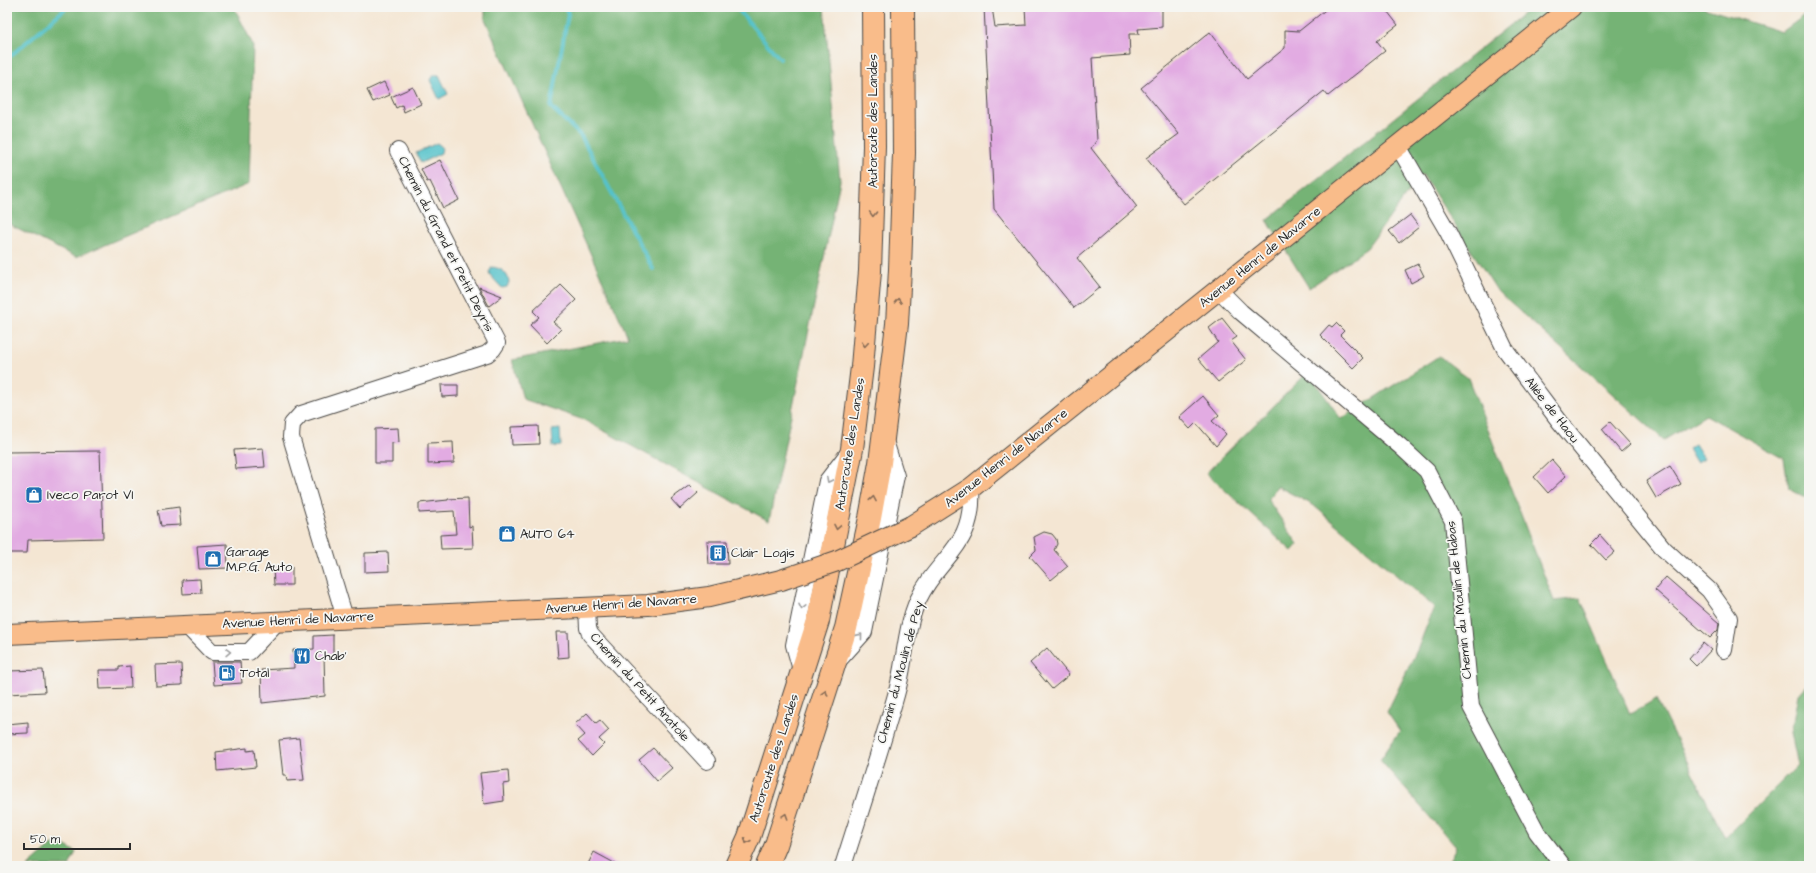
<svg xmlns="http://www.w3.org/2000/svg" width="1816" height="873" font-family="'Architects Daughter',sans-serif">
	<style>
		.forest { fill: #74b375; stroke: #506f50 }
		.water { fill: #54c2ca; stroke: #40767a }
		.lines { fill: none; stroke-linecap: round; stroke-linejoin: round }
		.stream { stroke: #54c2ca; stroke-width: 4 }
		.building { fill: #e2abe2 }
		.minor-casing { stroke: #494744; stroke-width: 18 }
		.major-casing { stroke: #494744; stroke-width: 22 }
		.highway-casing { stroke: #494744; stroke-width: 24 }
		.minor { stroke: #fff; stroke-width: 16 }
		.major { stroke: #f9bc8a; stroke-width: 20 }
		.highway { stroke: #f9bc8a; stroke-width: 22 }
		.major-bridge-casing { stroke: #494744; stroke-width: 22; stroke-linecap: butt }
		.major-bridge { stroke: #f9bc8a; stroke-width: 20 }
		.oneway { stroke: #886c56 }
		.oneway2 { stroke: #a0a0a0 }
		.labels { text-anchor: middle; dominant-baseline: central; stroke-width: 3.5; stroke-linejoin: round; paint-order: stroke }
		.street-label { font-size: 13px; fill: #2b2b2b; stroke: #f6f6f2 }
		.poi-label { font-size: 13px; fill: #2b2b2b; stroke: #f6f6f2; text-anchor: start }
	</style>
	<rect width="100%" height="100%" fill="#f6f6f2"/>
	<filter id="ink" filterUnits="userSpaceOnUse"><feTurbulence type="fractalNoise" baseFrequency=".025" numOctaves="2"/><feDisplacementMap in="SourceGraphic" scale="8" xChannelSelector="R" yChannelSelector="G"/><feConvolveMatrix kernelMatrix="1 2 1 2 8 2 1 2 1" color-interpolation-filters="sRGB"/></filter>
	<filter id="wash" filterUnits="userSpaceOnUse"><feTurbulence type="fractalNoise" baseFrequency=".012" numOctaves="4" result="noise"/><feDisplacementMap in="SourceGraphic" scale="16" xChannelSelector="R" yChannelSelector="G"/><feGaussianBlur stdDeviation="0.9" result="paint"/><feColorMatrix in="noise" values="0 0 0 0 0 0 0 0 0 0 0 0 0 0 0 0 0 1.4 0 .05"/><feComposite in="paint" operator="in"/></filter>
	<g filter="url(#wash)">
		<rect width="100%" height="100%" fill="#f4e6d3"/>
		<path class="forest" d="M7 7H234L253 45 249 184 76 257 7 223Z
			M485 7H824L840 181 769 521 584 420 523 399 512 360 628 337 485 19Z
			M1532 7H1701L1782 32 1809 12V499L1789 489 1784 459 1706 415 1664 440 1498 292 1422 174 1367 248 1309 288 1267 220Z
			M1439 356 1468 378 1554 601 1580 598 1630 714 1656 699 1725 838 1798 765 1791 733 1798 694 1809 682V866H1446L1456 847 1380 760 1400 731 1387 712 1418 648 1434 607 1313 505 1277 486 1268 500 1298 544 1292 551 1206 473 1308 372 1341 419Z
			M57 841 76 852 69 866H28Z"/>
		<path class="water" d="M433 75H439L448 94 439 99 430 80Z
			M437 143 442 147 441 153 421 163 416 153Z
			M492 267C501 268 508 273 509 282L507 287 502 288 490 275 489 272Z
			M560 429 561 446 553 447 552 430Z
			M1695 444 1704 458 1696 462 1688 448Z"/>
		<g class="lines">
			<path class="stream" d="M566 7 568 14 551 107 581 136 653 269
				M736 7 780 59
				M7 59 67 7"/>
		</g>
		<g id="blocks">
			<path class="building" d="M984 7H992L995 27 1026 25 1025 7H1162V27L1138 29 1139 34H1129L1130 55 1092 58 1097 140 1091 148 1137 207 1077 258 1100 287 1074 308 994 209Z
				M1329 7H1384L1398 25 1377 41 1385 51 1328 96 1324 91 1184 204 1146 158 1179 134 1141 88 1210 32 1247 79 1285 48V30L1299 31Z
				M384 82 390 95 373 102 367 90Z
				M413 87 421 104 404 112 402 105 396 108 391 97Z
				M440 160 459 200 443 208 430 181 427 182 421 169Z
				M1410 215 1419 227 1399 243 1389 231Z
				M1418 264 1424 276 1411 283 1405 270Z
				M561 285 576 300 553 322 561 329 547 343 530 325 539 317 533 311Z
				M479 287 502 296 489 306Z
				M1222 318 1237 337 1231 341 1246 360 1218 382 1198 359 1218 342 1209 328Z
				M1336 323 1344 331 1340 335 1363 358 1353 368 1320 335 1329 325 1332 327Z
				M441 385H458V396L442 397Z
				M1203 396 1219 415 1212 421 1226 434 1216 446 1196 423 1190 429 1179 417Z
				M1610 422 1630 444 1621 452 1602 429Z
				M538 426 539 444 512 445 511 427Z
				M398 428 399 442 392 443V463H375V429Z
				M453 442 454 463 428 464V443Z
				M263 448 265 467 236 469 234 450Z
				M100 451 103 538 28 540 27 553H7V452Z
				M1552 460 1566 476 1548 493 1534 477Z
				M1670 466 1681 484 1656 498 1646 481Z
				M690 485 698 493 680 509 671 499Z
				M468 498 469 527 472 526 473 548 441 549 440 535 456 534 454 511 419 513V503L448 500V499Z
				M179 507 181 525 161 526 158 510Z
				M1044 532 1052 534 1056 539 1057 544 1054 550 1068 566 1051 580 1030 556 1036 550 1034 537Z
				M1600 535 1615 552 1606 560 1591 544Z
				M707 541H727L728 564H709Z
				M227 544 228 568 199 569 197 546Z
				M388 552 389 571 365 572V553Z
				M273 567H292V585H274Z
				M1666 577 1719 623 1718 630 1710 638 1655 590Z
				M200 579 201 593 183 594 182 580Z
				M556 632H568L569 657 558 658Z
				M333 635V656H324L325 696 262 703 261 670 294 668 293 650 314 649V636Z
				M1703 643 1711 650 1696 666 1689 659Z
				M1047 648 1069 675 1052 689 1030 663Z
				M212 662H240L242 683 214 685Z
				M181 664 182 685 156 686 155 665Z
				M130 666 131 688 100 689 99 670H119V667Z
				M43 670 45 692 7 694V671Z
				M587 713 596 723 600 720 609 730 599 739 604 744 592 756 578 741 585 735 575 724Z
				M28 722V733L7 734V724Z
				M299 738 304 780 287 781 286 775H283L279 740Z
				M247 748V751L254 750 256 767 217 771 216 752Z
				M653 748 672 768 657 781 639 760Z
				M508 770 509 783 503 784 504 801 484 804 480 773Z
				M594 852 620 866H587Z"/>
		</g>
	</g>
	<g filter="url(#ink)">
		<use href="#blocks" fill-opacity="0" stroke="#494744" stroke-width="1"/>
		<g class="lines">
			<g class="minor-casing">
				<path id="minor" d="M1398 146 1448 232 1505 349 1560 422 1664 549 1709 590 1729 618 1724 650
					M1218 289 1241 312 1400 446 1427 471 1453 521 1471 707 1537 832 1563 866
					M587 608 588 628 590 634 707 761
					M345 618 291 437 292 424 301 414 487 354 493 349 497 343 398 151
					M186 625 212 652H249L278 621
					M838 661 864 632 896 476 885 441
					M802 673 794 645 827 481 850 451
					M843 866C861 809 880 752 896 695 905 665 905 628 918 600 939 555 975 548 971 488"/>
			</g>
			<g class="major-casing">
				<path id="major" d="M911 526 971 488 1571 7
					M7 634 648 605 709 597 781 580"/>
			</g>
			<g class="highway-casing">
				<path id="highway" d="M736 866 749 837 818 621 852 449 862 367 870 271 874 146 873 7
					M767 866 776 845 846 628 870 518 880 463 897 324 900 269 904 153 903 7"/>
			</g>
			<use href="#minor" class="minor"/>
			<use href="#major" class="major"/>
			<use href="#highway" class="highway"/>
			<g class="major-bridge-casing">
				<path id="major-bridge" d="M781 580 837 561 911 526"/>
			</g>
			<use href="#major-bridge" class="major-bridge"/>
		</g>
		<defs><path id="oneway-chevron" d="M-2-3.5L2.5 0L-2 3.5" fill="none" stroke-width="1.6" stroke-linecap="round" stroke-linejoin="round"/></defs>
		<g class="oneway">
			<use href="#oneway-chevron" transform="translate(873 214) rotate(92)"/>
			<use href="#oneway-chevron" transform="translate(898 301) rotate(-87)"/>
			<use href="#oneway-chevron" transform="translate(865 344) rotate(95)"/>
			<use href="#oneway-chevron" transform="translate(873 499) rotate(-80)"/>
			<use href="#oneway-chevron" transform="translate(837 527) rotate(101)"/>
			<use href="#oneway-chevron" transform="translate(825 693) rotate(-72)"/>
			<use href="#oneway-chevron" transform="translate(785 816) rotate(-72)"/>
			<use href="#oneway-chevron" transform="translate(747 841) rotate(113)"/>
		</g>
		<g class="oneway2">
			<use href="#oneway-chevron" transform="translate(829 480) rotate(117)"/>
			<use href="#oneway-chevron" transform="translate(802 607) rotate(102)"/>
			<use href="#oneway-chevron" transform="translate(860 636) rotate(-51)"/>
			<use href="#oneway-chevron" transform="translate(228 652) rotate(-1)"/>
		</g>
	</g>
	<defs>
		<g id="shop-square" transform="scale(0.9)"><rect x="-9" y="-9" width="18" height="18" rx="4" fill="#1f6fb2" stroke="#f6f6f2"/><path d="M-5-2.5h2.3a2.7 3.5 0 0 1 5.4 0H5L5.5 6h-11ZM-1.5-2.5h3a1.5 2.3 0 0 0-3 0Z" fill="#fff"/></g>
		<g id="building-square" transform="scale(0.9)"><rect x="-9" y="-9" width="18" height="18" rx="4" fill="#1f6fb2" stroke="#f6f6f2"/><path d="M-4-6H4V6H1V3H-1V6H-4ZM-2.5-4.3h1.7v1.8h-1.7ZM.8-4.3h1.7v1.8H.8ZM-2.5-1h1.7V.8h-1.7ZM.8-1h1.7V.8H.8Z" fill="#fff"/></g>
		<g id="restaurant-square" transform="scale(0.9)"><rect x="-9" y="-9" width="18" height="18" rx="4" fill="#1f6fb2" stroke="#f6f6f2"/><path d="M-5-6h1v4h1v-4h1v4h1v-4h1v5L-1.5 .5V6h-2V.5L-5-1ZM5-6V6H3V1.5H1.5Q1.5-4 5-6Z" fill="#fff"/></g>
		<g id="fuel-square" transform="scale(0.9)"><rect x="-9" y="-9" width="18" height="18" rx="4" fill="#1f6fb2" stroke="#f6f6f2"/><path d="M-5.5-6h7V0h2V4h1.3V-2.5L3-4.5l.8-.8L6-3V5H2.5V1h-1V6h-7ZM-4.2-4.7v3.2H.2V-4.7Z" fill="#fff"/></g>
	</defs>
	<g fill-rule="evenodd">
		<use href="#shop-square" x="34" y="495"/>
		<use href="#shop-square" x="507" y="534"/>
		<use href="#building-square" x="718" y="553"/>
		<use href="#shop-square" x="213" y="559"/>
		<use href="#restaurant-square" x="302" y="656"/>
		<use href="#fuel-square" x="227" y="673"/>
	</g>
	<g class="labels">
		<g class="street-label">
			<text transform="translate(873 121) rotate(-90)">Autoroute des Landes</text>
			<text transform="translate(446 244) rotate(63)">Chemin du Grand et Petit Deyris</text>
			<text transform="translate(1260 257) rotate(-39)">Avenue Henri de Navarre</text>
			<text transform="translate(1552 410) rotate(52)">Allée de Haou</text>
			<text transform="translate(850 444) rotate(-81)">Autoroute des Landes</text>
			<text transform="translate(1006 458) rotate(-38)">Avenue Henri de Navarre</text>
			<text transform="translate(1459 600) rotate(-96)">Chemin du Moulin de Habas</text>
			<text transform="translate(621 604) rotate(-4)">Avenue Henri de Navarre</text>
			<text transform="translate(298 620) rotate(-3)">Avenue Henri de Navarre</text>
			<text transform="translate(900 672) rotate(-75)">Chemin du Moulin de Pey</text>
			<text transform="translate(640 687) rotate(48)">Chemin du Petit Anatole</text>
			<text transform="translate(774 758) rotate(-72)">Autoroute des Landes</text>
		</g>
		<g class="poi-label">
			<text x="47" y="495">Iveco Parot VI</text>
			<text x="520" y="534">AUTO 64</text>
			<text x="226" y="552">Garage<tspan x="226" dy="15">M.P.G. Auto</tspan></text>
			<text x="731" y="553">Clair Logis</text>
			<text x="315" y="656">Chab'</text>
			<text x="240" y="673">Total</text>
		</g>
	</g>
	<rect width="1816" height="873" fill="none" stroke="#f6f6f2" stroke-width="24"/>
	<path d="M24 843v6h106v-6" fill="none" stroke="#2b2b2b" stroke-width="2"/>
	<text x="30" y="843" font-size="12" fill="#2b2b2b" stroke="#f6f6f2" stroke-width="3" paint-order="stroke">50 m</text>
</svg>
